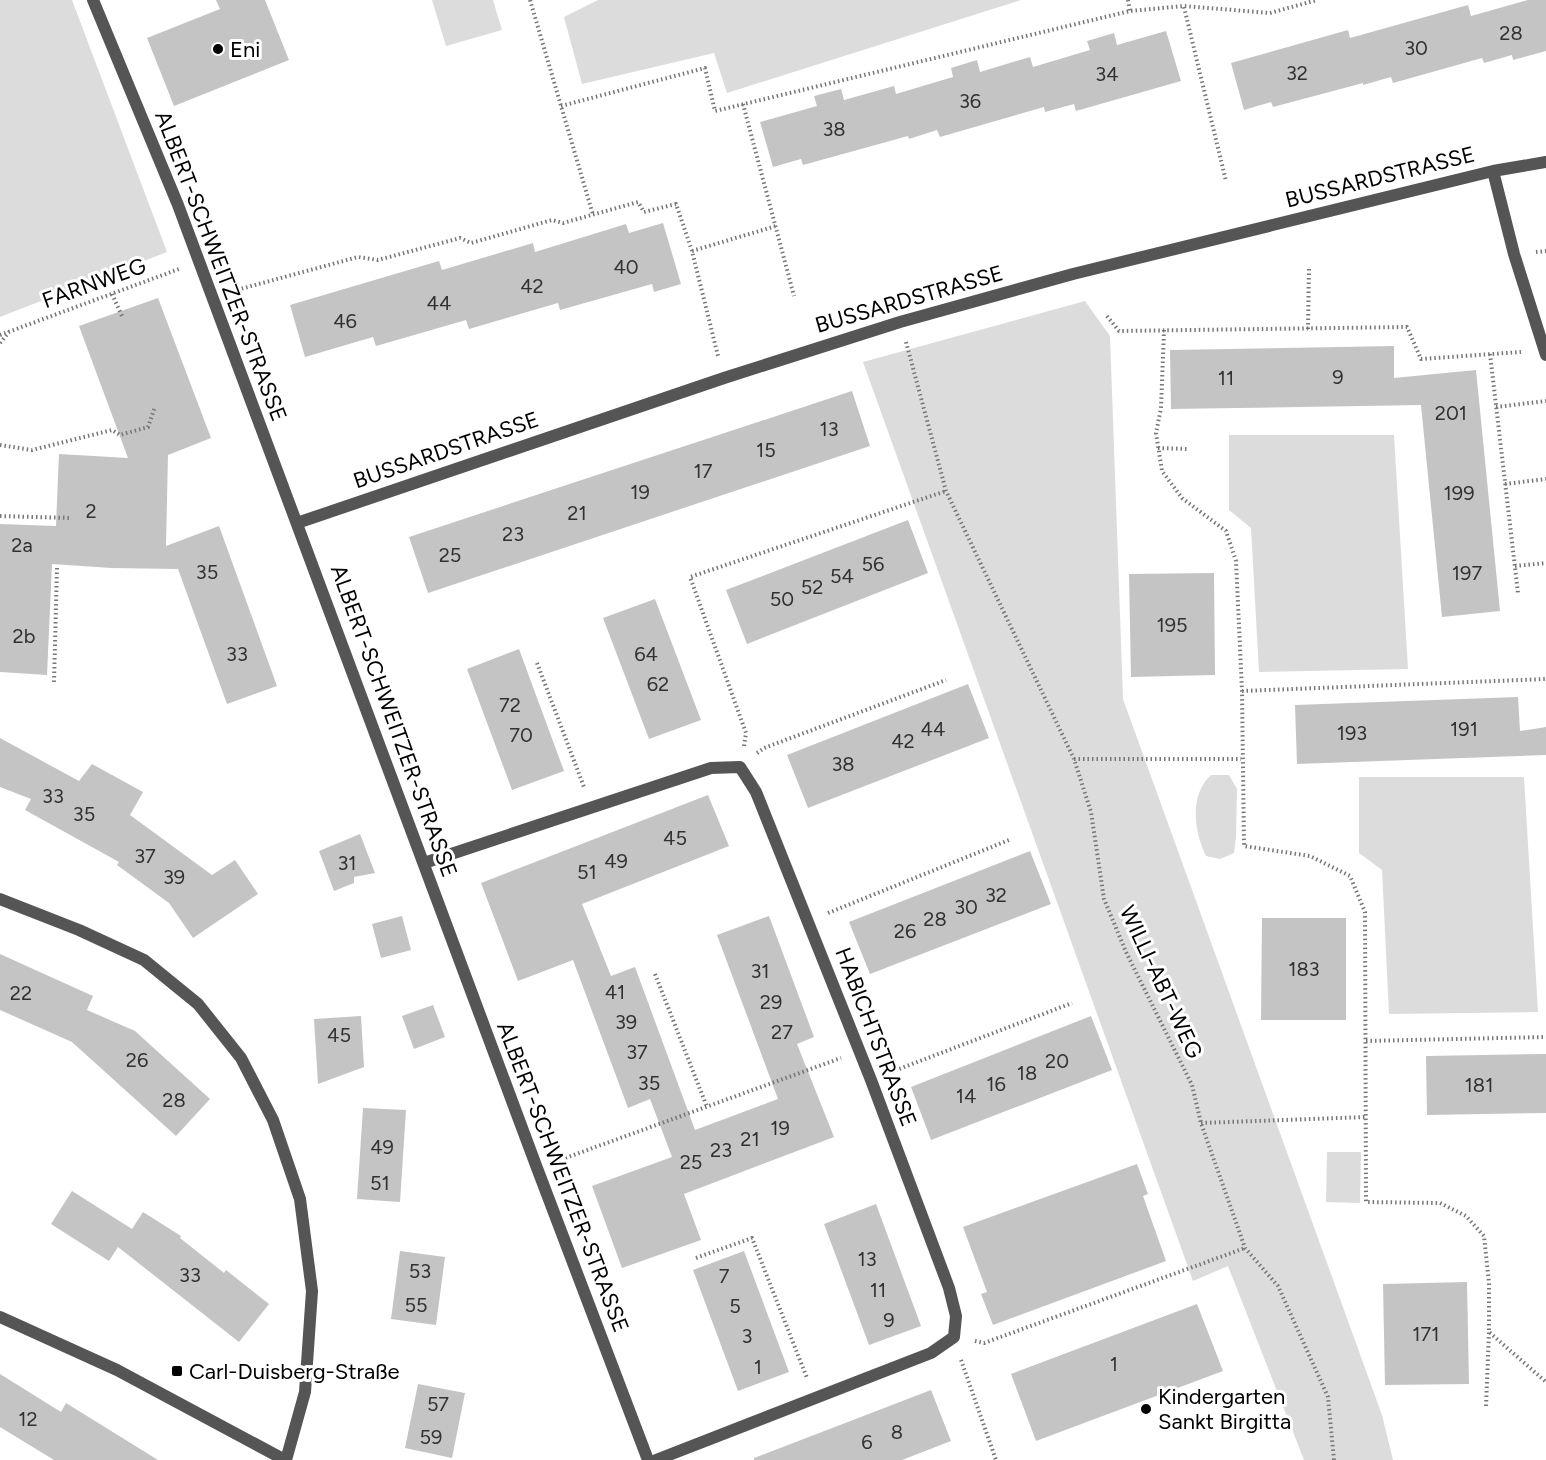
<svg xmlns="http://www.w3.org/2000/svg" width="1546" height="1460" font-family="Figtree,sans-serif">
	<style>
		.green { fill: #dcdcdc }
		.building { fill: #c4c4c4 }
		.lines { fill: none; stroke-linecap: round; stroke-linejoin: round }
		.path { stroke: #777; stroke-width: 4; stroke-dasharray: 1.5 3; stroke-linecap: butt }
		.minor { stroke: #555; stroke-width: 12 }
		.poi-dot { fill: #000; stroke: #fff; stroke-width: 2 }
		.labels { text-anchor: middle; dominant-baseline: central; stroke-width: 6; stroke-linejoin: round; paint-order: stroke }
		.number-label { font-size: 20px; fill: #313131 }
		.poi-label { font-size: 22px; fill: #000; stroke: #fff; text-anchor: start }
		.street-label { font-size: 22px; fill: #000; stroke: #fff }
	</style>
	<rect width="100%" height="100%" fill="#fff"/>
	<path class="green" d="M0 0H72L167 252 0 317Z
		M432 0H493L502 30 446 46Z
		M598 0H1021L727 93 714 53 582 84 564 17Z
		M1085 301 1110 336 1123 699 1382 1415 1393 1460H1304L1228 1266 1193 1281 863 362Z
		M1229 435H1394L1408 669 1259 672 1251 528 1229 510Z
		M1211 775H1229L1237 789 1236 837 1234 853 1220 859 1206 856C1194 831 1189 795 1211 775Z
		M1359 777H1524L1538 1012 1389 1014 1382 870 1359 853Z
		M1327 1152H1361L1360 1203 1326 1202Z"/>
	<path class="building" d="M216 0H265L289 60 174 106 147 38 220 9Z
		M1528 0H1546V51L1513 60 1512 55 1484 63 1482 58 1393 83 1391 77 1363 85V83L1273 107 1271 102 1244 110 1231 63 1348 30 1350 38 1468 5 1471 16Z
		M1166 31 1181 81 1076 111 1074 104 1045 112 1044 107 940 137 937 130 909 139 908 136 803 165 801 159 773 167 760 122 817 106 814 96 841 89 844 100 894 86 896 94 953 77 951 68 977 60 980 72 1030 57 1033 67 1090 50 1087 41 1114 33 1117 45Z
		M663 223 681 284 654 292 652 284 560 310 558 303 469 329 466 320 376 346 373 337 305 357 290 305 439 261 442 270 533 243 535 252 626 224 629 233Z
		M158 298 211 438 168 455 166 546 219 526 277 686 227 704 178 569 111 568 52 564 47 675 0 672V524L56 526 59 454 128 458 79 326Z
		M1394 346V378L1476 370 1500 611 1442 617 1421 405 1171 409 1170 350Z
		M852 391 870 446 428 593 409 537Z
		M908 520 928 573 747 644 726 590Z
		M1214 573 1215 675 1131 677 1129 574Z
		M655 599 701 720 649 739 603 618Z
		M519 649 564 771 512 790 467 669Z
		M968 684 989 738 808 808 787 755Z
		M1518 697 1520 731 1546 727V755L1297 764 1295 705Z
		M0 738 79 781 92 764 143 792 130 815 212 875 235 860 258 894 193 938 169 903 117 865 119 862 25 810 31 799 0 787Z
		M708 795 729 846 582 904 611 976 635 967 695 1130 778 1099 717 935 769 916 814 1037 797 1044 834 1137 684 1194 701 1240 622 1268 592 1186 672 1157 650 1099 628 1108 573 960 518 981 481 883Z
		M360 834 375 873 354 877V883L334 891 319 851Z
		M1030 851 1051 904 870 974 849 922Z
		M402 916 411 950 381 958 372 924Z
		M1262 918H1346V1020H1261Z
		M0 954 93 996 87 1010 135 1031 210 1099 176 1136 72 1042 0 1010Z
		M433 1005 445 1037 414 1049 402 1016Z
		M361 1016 364 1067 318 1084 314 1019Z
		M1091 1016 1112 1070 931 1140 911 1087Z
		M1546 1054V1113L1427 1115 1426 1056Z
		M363 1108 406 1110 400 1202 357 1199Z
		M1137 1164 1148 1194 1143 1196 1166 1261 993 1325 981 1294 987 1292 963 1227Z
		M72 1191 132 1229 143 1212 181 1236 180 1238 224 1273 226 1270 269 1304 239 1342 118 1247 109 1261 51 1224Z
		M876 1204 921 1326 869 1345 824 1224Z
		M400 1251 445 1257 436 1325 391 1319Z
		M744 1251 789 1372 738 1391 693 1270Z
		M1467 1282 1469 1384 1385 1385 1383 1284Z
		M1197 1304 1223 1371 1036 1441 1011 1374Z
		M0 1374 61 1412 66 1403 158 1460H54L0 1427Z
		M418 1384 465 1393 452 1458 405 1448Z
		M931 1390 951 1441 902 1460H754V1458Z"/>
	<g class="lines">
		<path class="path" d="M530 0 593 215
			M1128 0 1130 11
			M1184 7 1226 181
			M743 104 794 296
			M561 106 705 68 715 111 1130 11 1184 6 1270 13 1317 0
			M692 251 776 226
			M1536 252 1546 251
			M233 291 358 257 378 260 460 238 471 243 552 220 563 223 638 202 644 212 676 204 692 251 718 356
			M112 294 122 316
			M1107 316 1119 331 1407 327 1421 359 1521 352
			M1308 329 1309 266
			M1164 330 1161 408 1156 433 1162 471 1182 498 1226 531 1236 561 1242 691 1244 846 1310 856 1350 876 1365 912 1366 1202 1440 1203 1466 1216 1484 1236 1489 1283V1332L1546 1382
			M0 335 179 269
			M906 342 946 491 1074 759 1091 812 1104 899 1126 952 1192 1085 1201 1123 1245 1248 1278 1286 1328 1397 1334 1460
			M0 343 9 332
			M1490 354 1518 593
			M1496 407 1546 401
			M0 445 32 450 112 430 120 435 148 427 155 407
			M1158 448 1187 449
			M1505 484 1546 479
			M0 516 70 518
			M1515 566 1546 563
			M537 663 584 787
			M54 682 57 568
			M1242 691 1546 679
			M744 746 746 733 690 577 946 491
			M757 753 764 748 946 680
			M1074 759H1241
			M828 913 1009 840
			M655 974 707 1107
			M1366 1041 1546 1037
			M891 1072 1072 1003
			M1201 1123 1366 1117
			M557 1161 841 1058
			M696 1258 752 1238 807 1378
			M975 1341 984 1343 1245 1248
			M961 1360 996 1460
			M1486 1406 1489 1332"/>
		<path class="minor" d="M93 0 178 205 537 1168 648 1460
			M1493 171 1514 254 1546 355
			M297 523 724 378 900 322 1073 274 1493 171 1546 162
			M424 863 711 768 740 767 756 792 871 1080 949 1288 956 1316 954 1337 931 1353 656 1460
			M0 899 79 930 144 960 198 1004 241 1058 273 1120 300 1199 312 1291 305 1392 286 1460
			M0 1317 117 1370 285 1460"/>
	</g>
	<g class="poi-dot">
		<circle cx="218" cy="49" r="6"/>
		<rect x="171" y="1365" width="12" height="12" rx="3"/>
		<circle cx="1146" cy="1409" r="6"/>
	</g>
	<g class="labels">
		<g class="number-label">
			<text x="1511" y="33">28</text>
			<text x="1416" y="48">30</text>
			<text x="1297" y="73">32</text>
			<text x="1107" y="74">34</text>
			<text x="970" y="101">36</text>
			<text x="834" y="129">38</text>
			<text x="626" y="267">40</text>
			<text x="532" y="286">42</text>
			<text x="439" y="303">44</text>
			<text x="345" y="321">46</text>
			<text x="1338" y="377">9</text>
			<text x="1226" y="378">11</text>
			<text x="1451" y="413">201</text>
			<text x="829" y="429">13</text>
			<text x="766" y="450">15</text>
			<text x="703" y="471">17</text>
			<text x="640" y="492">19</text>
			<text x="1459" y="493">199</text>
			<text x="91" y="511">2</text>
			<text x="577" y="513">21</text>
			<text x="513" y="534">23</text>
			<text x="22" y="545">2a</text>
			<text x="450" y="555">25</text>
			<text x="873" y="564">56</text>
			<text x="207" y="572">35</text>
			<text x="1467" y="573">197</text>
			<text x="842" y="576">54</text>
			<text x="812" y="587">52</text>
			<text x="782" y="599">50</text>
			<text x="1172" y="625">195</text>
			<text x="24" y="636">2b</text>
			<text x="237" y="654">33</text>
			<text x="646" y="654">64</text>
			<text x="658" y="684">62</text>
			<text x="510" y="705">72</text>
			<text x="933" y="729">44</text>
			<text x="1464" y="729">191</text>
			<text x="1352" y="733">193</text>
			<text x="521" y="735">70</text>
			<text x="903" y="741">42</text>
			<text x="843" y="764">38</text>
			<text x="53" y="796">33</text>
			<text x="84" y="814">35</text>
			<text x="675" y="838">45</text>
			<text x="145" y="856">37</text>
			<text x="616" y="861">49</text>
			<text x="347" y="863">31</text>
			<text x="587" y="872">51</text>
			<text x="174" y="877">39</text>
			<text x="996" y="895">32</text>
			<text x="966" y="907">30</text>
			<text x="935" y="919">28</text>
			<text x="905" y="931">26</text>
			<text x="1304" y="969">183</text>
			<text x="760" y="971">31</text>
			<text x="615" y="992">41</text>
			<text x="21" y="993">22</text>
			<text x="771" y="1002">29</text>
			<text x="626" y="1022">39</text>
			<text x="782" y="1032">27</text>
			<text x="339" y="1035">45</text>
			<text x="637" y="1052">37</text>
			<text x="137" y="1060">26</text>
			<text x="1057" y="1061">20</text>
			<text x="1027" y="1073">18</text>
			<text x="649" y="1083">35</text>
			<text x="996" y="1084">16</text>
			<text x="1479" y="1085">181</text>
			<text x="966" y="1096">14</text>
			<text x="174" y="1100">28</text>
			<text x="780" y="1128">19</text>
			<text x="750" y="1139">21</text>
			<text x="382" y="1147">49</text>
			<text x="721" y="1150">23</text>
			<text x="691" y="1162">25</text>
			<text x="380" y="1183">51</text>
			<text x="867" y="1259">13</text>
			<text x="420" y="1271">53</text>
			<text x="190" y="1275">33</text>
			<text x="724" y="1276">7</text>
			<text x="878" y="1290">11</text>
			<text x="416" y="1305">55</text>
			<text x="735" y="1306">5</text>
			<text x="889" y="1320">9</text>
			<text x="1426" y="1334">171</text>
			<text x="747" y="1336">3</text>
			<text x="1114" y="1364">1</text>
			<text x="758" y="1367">1</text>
			<text x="438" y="1404">57</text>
			<text x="28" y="1419">12</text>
			<text x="897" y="1432">8</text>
			<text x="431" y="1437">59</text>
			<text x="867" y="1442">6</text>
		</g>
		<g class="poi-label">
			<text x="230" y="49">Eni</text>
			<text x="189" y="1371">Carl-Duisberg-Straße</text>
			<text x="1158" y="1396">Kindergarten<tspan x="1158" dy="25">Sankt Birgitta</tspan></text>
		</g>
		<g class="street-label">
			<text transform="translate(1380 177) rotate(-14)">BUSSARDSTRASSE</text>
			<text transform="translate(221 266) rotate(69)">ALBERT-SCHWEITZER-STRASSE</text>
			<text transform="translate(94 283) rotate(-20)">FARNWEG</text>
			<text transform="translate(909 299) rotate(-16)">BUSSARDSTRASSE</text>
			<text transform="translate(446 450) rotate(-19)">BUSSARDSTRASSE</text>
			<text transform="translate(394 721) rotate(70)">ALBERT-SCHWEITZER-STRASSE</text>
			<text transform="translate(1161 982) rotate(65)">WILLI-ABT-WEG</text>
			<text transform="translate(876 1037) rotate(69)">HABICHTSTRASSE</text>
			<text transform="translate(563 1177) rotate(69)">ALBERT-SCHWEITZER-STRASSE</text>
		</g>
	</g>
</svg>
